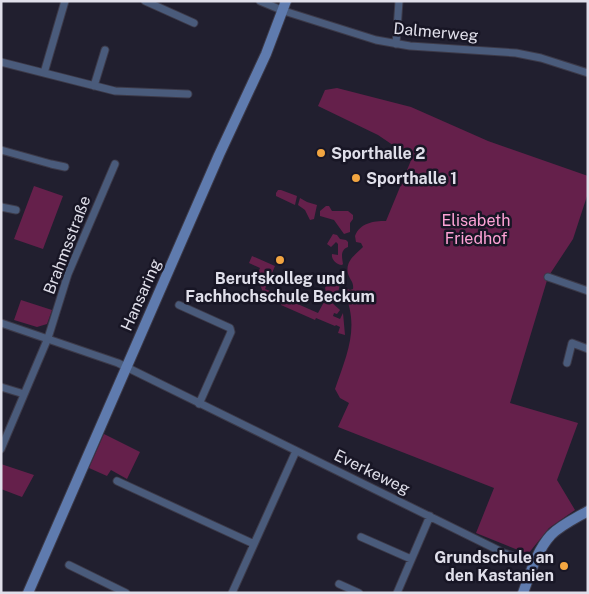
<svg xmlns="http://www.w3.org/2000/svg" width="589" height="594" font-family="'Public Sans',sans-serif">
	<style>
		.green { fill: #65204b }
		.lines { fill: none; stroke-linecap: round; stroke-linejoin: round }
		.street-casing { stroke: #3c3a49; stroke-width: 9 }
		.secondary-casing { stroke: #3c3a49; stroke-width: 12 }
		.street { stroke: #4a5b7b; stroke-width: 7 }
		.secondary { stroke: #5f7bae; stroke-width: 10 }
		.poi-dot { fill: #f2a541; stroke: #181625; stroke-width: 2 }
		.labels { text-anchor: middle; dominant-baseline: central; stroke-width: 5; stroke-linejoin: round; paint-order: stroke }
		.street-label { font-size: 16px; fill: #e0dfea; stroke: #181625 }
		.poi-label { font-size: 16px; font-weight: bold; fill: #e0dfea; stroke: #181625; text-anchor: start }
		.park-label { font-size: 16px; fill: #fda2d5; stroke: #181625 }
	</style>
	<rect width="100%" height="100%" fill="#211f2f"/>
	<path class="green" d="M337 88 411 107 488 141 588 176V193L573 239 548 277 510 403 578 423 557 480 575 510 549 528 528 554 476 533 494 488 338 427 349 403 340 398 335 389C347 354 360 327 344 292L345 288 350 290 353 289C354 282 350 280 348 274 345 261 355 255 363 247L361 243 356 242 355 236C360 223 373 221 386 221L412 158 378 135 318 106 325 90Z
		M34 186 63 196 43 249 14 239Z
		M278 190H281L297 196 295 205 276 196V193Z
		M300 198 307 202 317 205 314 219 310 220 305 210 298 205Z
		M326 206H329L332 211H348L353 215V219L350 223V232L344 234 334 220 320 216V211Z
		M333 234 337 235 340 239 346 240 348 242V247C340 250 342 257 343 264L342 265C336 265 331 259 332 254L338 255V244L336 242 331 247 327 244Z
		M252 256 275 266 265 289 275 293 272 301 265 298 257 276 260 268 249 263Z
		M331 275H338L341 280 337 297H332L326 292 325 288Z
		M284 298 318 313 324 302H331L340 310 337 314 334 313 333 316 340 319 343 313 345 335 338 333 340 327 336 325 335 326 316 318 315 320 281 305Z
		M21 300 52 310 47 324 37 327 14 320Z
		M104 434 140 452 127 479 111 470 107 476 89 468Z
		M1 464 34 475 22 497 1 489Z"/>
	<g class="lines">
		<g class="street-casing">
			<path id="street" d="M145 1 194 23
				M260 1 284 11 376 40 410 46 516 53 541 58 588 73
				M396 44 399 1
				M1 62 115 91 188 94
				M44 73 65 1
				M94 86 105 50
				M1 150 51 164 65 167
				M1 207 16 210
				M548 277 588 291
				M179 305 230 328 231 332 199 404
				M1 323 118 363 504 553 535 563
				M567 363 572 343 588 349
				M1 387 24 394
				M1 449 48 338 68 274 115 164
				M117 481 254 544
				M361 537 411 559
				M69 565 126 593
				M339 584 359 593
				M232 593 296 451
				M397 593 430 516"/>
		</g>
		<g class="secondary-casing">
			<path id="secondary" d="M28 593 219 155 266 54 286 1
				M523 593C530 574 537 550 551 535 561 525 576 518 588 511"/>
		</g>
		<use href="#street" class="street"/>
		<use href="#secondary" class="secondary"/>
	</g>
	<g class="poi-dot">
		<circle cx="321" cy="153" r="5"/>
		<circle cx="356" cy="178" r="5"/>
		<circle cx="280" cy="260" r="5"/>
		<circle cx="564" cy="566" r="5"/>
	</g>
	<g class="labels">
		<g class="street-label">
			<text transform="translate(436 32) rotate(5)">Dalmerweg</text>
			<text transform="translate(67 245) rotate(-69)">Brahmsstraße</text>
			<text transform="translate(141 295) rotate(-66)">Hansaring</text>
			<text transform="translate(372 472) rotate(26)">Everkeweg</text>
		</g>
		<g class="poi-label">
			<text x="331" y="153">Sporthalle 2</text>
			<text x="366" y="178">Sporthalle 1</text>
			<text x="280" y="278" text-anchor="middle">Berufskolleg und<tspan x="280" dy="18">Fachhochschule Beckum</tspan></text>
			<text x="554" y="557" text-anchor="end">Grundschule an<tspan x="554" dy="18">den Kastanien</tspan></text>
		</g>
		<g class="park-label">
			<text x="476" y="220">Elisabeth<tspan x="476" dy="18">Friedhof</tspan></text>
		</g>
	</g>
	<rect width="589" height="594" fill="none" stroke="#e0dfea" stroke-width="5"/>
</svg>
